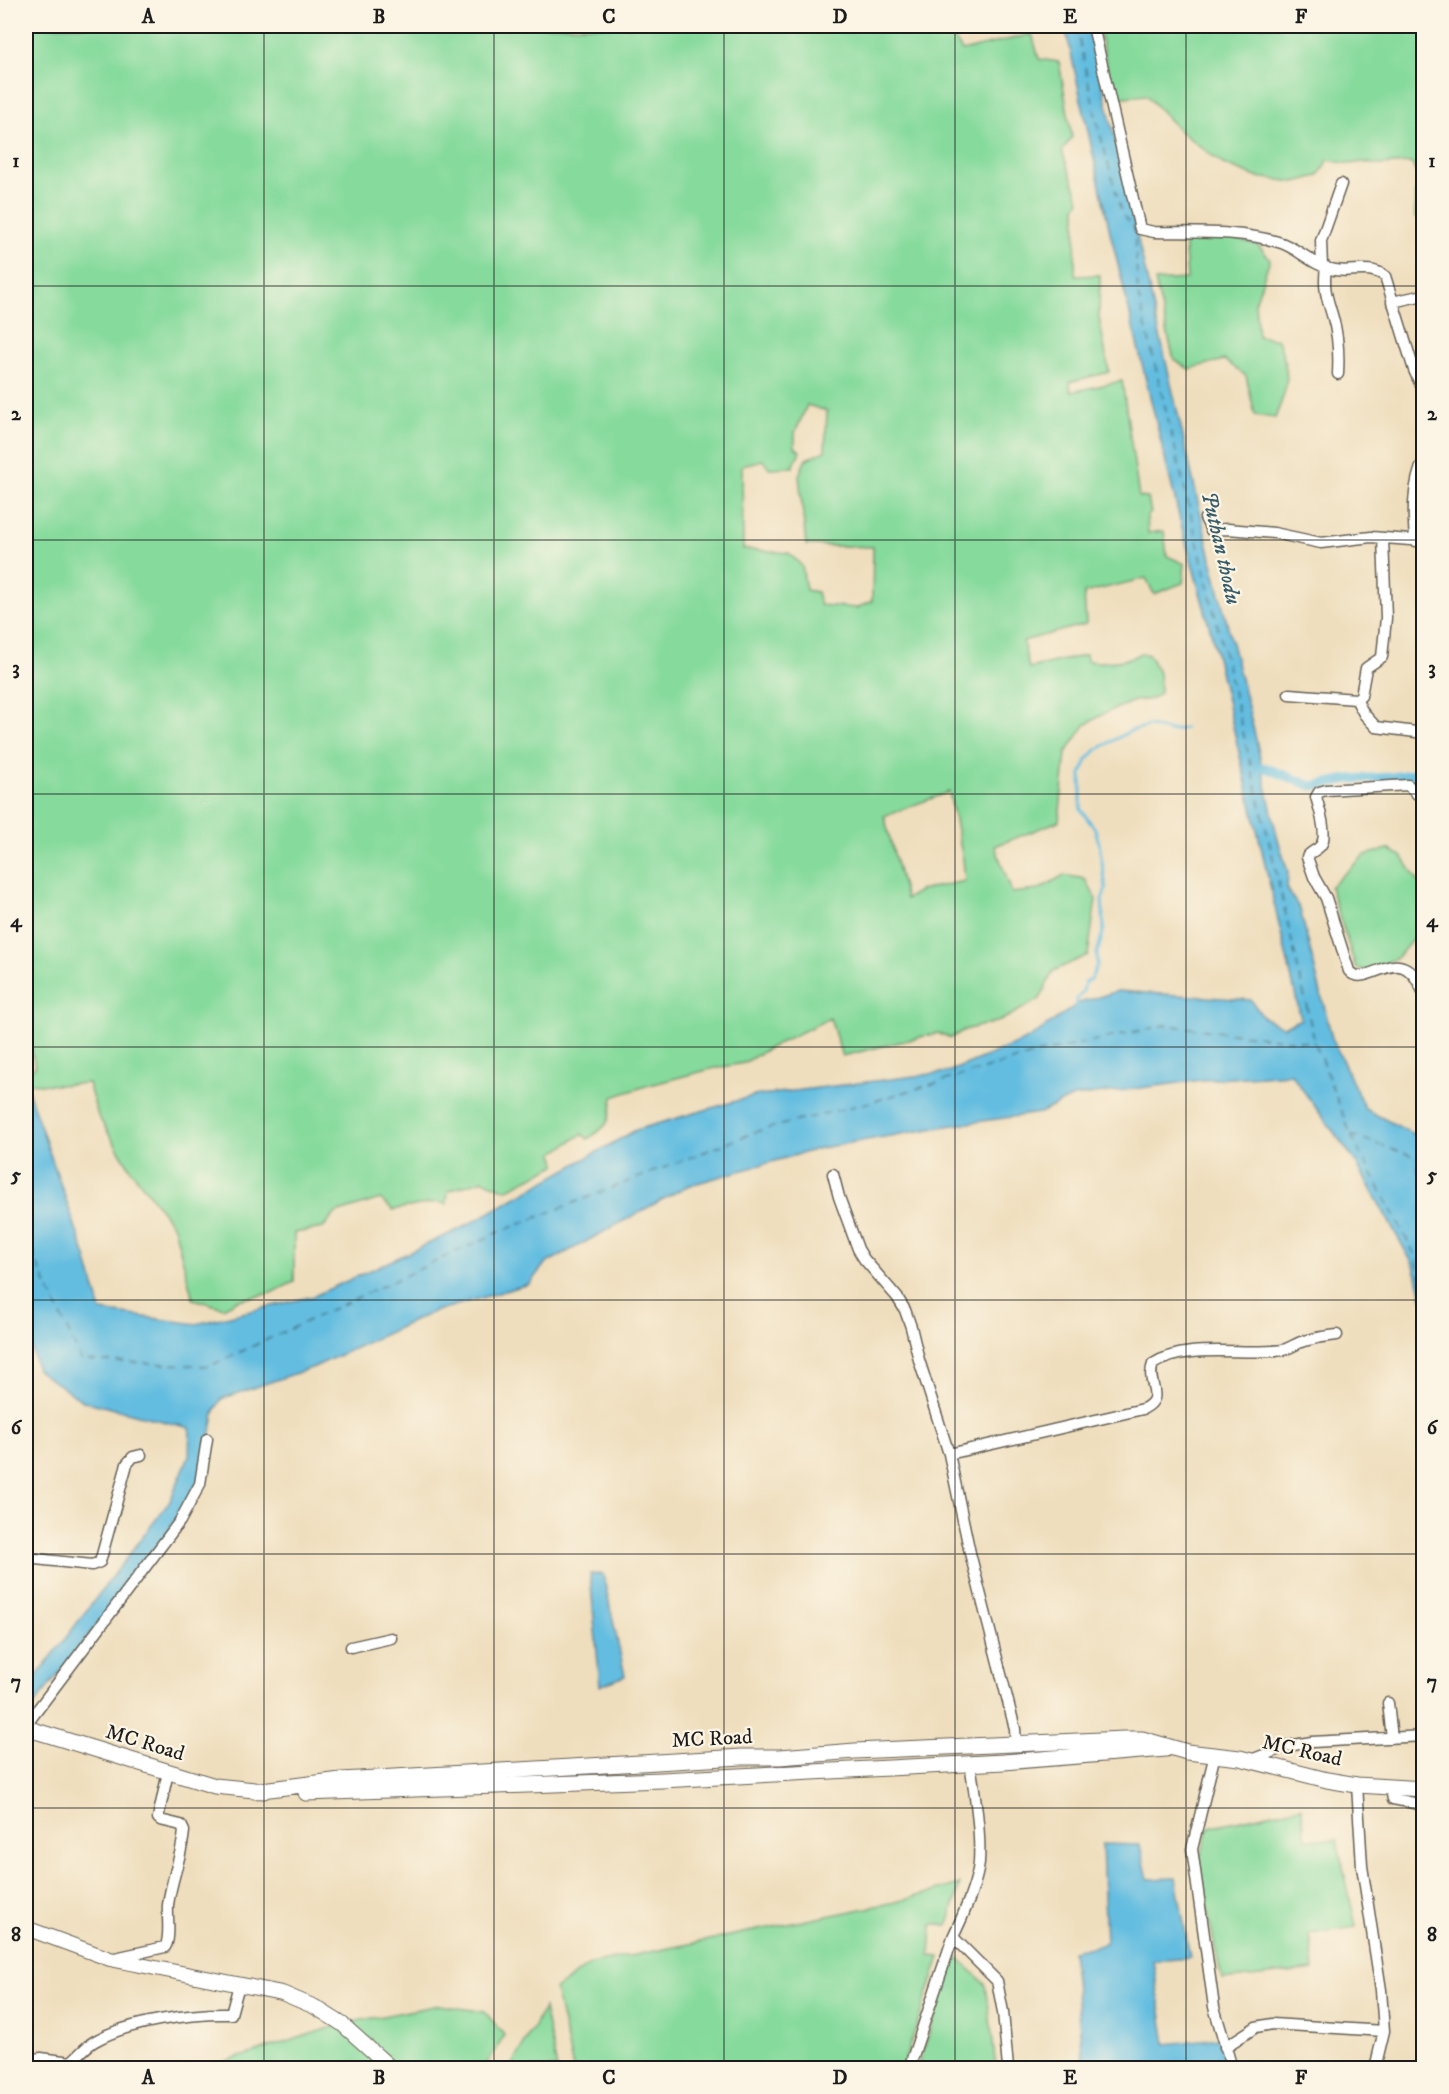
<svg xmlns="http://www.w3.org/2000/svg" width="1449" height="2094" viewBox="0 0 1449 2094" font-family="'IM FELL DW Pica',serif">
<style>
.green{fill:#86da9c;stroke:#517b5c;stroke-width:1.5;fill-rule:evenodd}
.water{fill:#63bde0;stroke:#406c7e;stroke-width:1.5}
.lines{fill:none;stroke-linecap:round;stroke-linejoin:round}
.stream{stroke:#63bde0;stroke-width:3}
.canal{stroke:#63bde0;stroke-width:9}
.ferry{stroke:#385c6a;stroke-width:1.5;stroke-dasharray:8 6;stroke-linecap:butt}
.minor-casing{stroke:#666054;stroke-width:13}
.major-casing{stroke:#666054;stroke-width:16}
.highway-casing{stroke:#666054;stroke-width:17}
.minor{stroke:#fff;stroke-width:10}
.major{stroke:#fff;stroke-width:14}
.highway{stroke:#fff;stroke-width:15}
.grid{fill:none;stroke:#1c1c1c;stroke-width:1.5;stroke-opacity:0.55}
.labels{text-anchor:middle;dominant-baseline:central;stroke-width:4.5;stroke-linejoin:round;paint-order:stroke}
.street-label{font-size:21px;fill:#1c1c1c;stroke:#fcf5e5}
.water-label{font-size:22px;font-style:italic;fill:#385c6a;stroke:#fcf5e5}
.neatline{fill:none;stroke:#1c1c1c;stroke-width:2}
.grid-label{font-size:20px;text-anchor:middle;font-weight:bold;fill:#1c1c1c}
</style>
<rect width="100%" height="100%" fill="#fcf5e5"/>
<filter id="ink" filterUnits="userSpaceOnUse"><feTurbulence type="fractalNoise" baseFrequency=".0167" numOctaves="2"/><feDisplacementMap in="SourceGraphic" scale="12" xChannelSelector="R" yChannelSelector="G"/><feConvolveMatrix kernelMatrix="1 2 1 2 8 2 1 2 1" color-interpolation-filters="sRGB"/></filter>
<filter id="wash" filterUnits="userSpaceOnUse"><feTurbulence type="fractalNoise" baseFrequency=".008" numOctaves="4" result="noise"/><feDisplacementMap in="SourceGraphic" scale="24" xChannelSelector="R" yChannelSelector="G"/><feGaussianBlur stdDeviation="1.35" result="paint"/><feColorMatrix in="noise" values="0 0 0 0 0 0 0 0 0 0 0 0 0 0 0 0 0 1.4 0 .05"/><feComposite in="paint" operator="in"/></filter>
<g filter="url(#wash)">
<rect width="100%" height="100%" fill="#efdebd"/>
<path class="green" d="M 26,26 L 959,26 L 951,33 L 962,51 L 1032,34 L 1039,59 L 1059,62 L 1072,137 L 1062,151 L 1080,201 L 1076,206 L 1075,276 L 1100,275 L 1099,317 L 1109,372 L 1070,382 L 1071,392 L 1122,381 L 1139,497 L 1148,498 L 1151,513 L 1147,516 L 1148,533 L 1164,531 L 1167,556 L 1185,564 L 1183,583 L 1154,594 L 1146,578 L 1084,593 L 1086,624 L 1023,641 L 1029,668 L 1086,655 L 1087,661 C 1105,663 1125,663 1141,653 L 1149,655 L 1159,673 L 1160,693 L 1152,699 L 1134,701 L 1103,714 L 1085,725 L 1066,753 L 1059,821 L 995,846 L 1012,893 L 1038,890 L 1064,875 L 1085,879 L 1096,899 L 1088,955 L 1053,971 L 1040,999 L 1000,1021 L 964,1030 L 951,1038 L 937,1033 L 842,1056 L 830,1018 L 767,1049 L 744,1063 L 711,1069 L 646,1086 L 613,1097 C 609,1124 610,1124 588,1139 L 582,1134 L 554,1153 L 556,1165 L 506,1190 L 483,1180 L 448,1191 L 447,1204 L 437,1202 L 393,1210 L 380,1199 L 336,1213 L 323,1228 L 294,1233 L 294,1282 L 271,1293 L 238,1300 L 223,1308 L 193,1299 L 174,1227 L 131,1170 L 98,1116 L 88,1083 L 58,1085 L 26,1083 L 26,1074 L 35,1067 L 26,1021 ZM 807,405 L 827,411 L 825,451 L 806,459 L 799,475 L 806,545 L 873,547 L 872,601 L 857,608 L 820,605 L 817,592 L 806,590 L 802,566 L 789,553 L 743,549 L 742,465 L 763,460 L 769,468 L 793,467 L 800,451 L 795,447 L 795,433 ZM 949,792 L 963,859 L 965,881 L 921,890 L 906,899 L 884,816 Z
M 1098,26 L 1423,26 L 1423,218 L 1415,217 L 1417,172 L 1411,163 L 1378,165 L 1363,162 L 1350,164 L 1328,160 L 1318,176 L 1295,182 L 1256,177 L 1223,164 L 1180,131 L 1146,95 L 1114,98 Z
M 1184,237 L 1230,237 L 1258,245 L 1270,259 L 1255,303 L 1258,336 L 1278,340 C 1291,376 1289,384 1275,418 L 1255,415 L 1246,376 L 1224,360 L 1189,369 L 1174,360 L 1155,281 L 1187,279 Z
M 1388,849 L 1402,856 L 1423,889 L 1423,927 L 1397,958 L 1368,971 L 1356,968 L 1330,887 L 1365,855 Z
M 1301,1807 L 1306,1839 L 1337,1840 L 1356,1927 L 1310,1934 L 1314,1970 L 1222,1980 L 1198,1867 L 1209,1827 Z
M 960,1884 L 948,1925 L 932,1925 L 930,1956 L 940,1957 L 902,2068 L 573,2068 L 555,1989 L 591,1964 L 896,1902 Z
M 956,1956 L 986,1985 L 996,2068 L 917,2068 Z
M 439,2005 L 485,2012 L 504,2035 L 485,2068 L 206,2068 L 342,2024 Z
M 544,2008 L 557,2068 L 511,2068 Z"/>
<path class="water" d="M 1065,26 L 1089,26 L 1213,567 L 1255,735 L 1277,836 L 1288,872 L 1287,889 L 1300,909 L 1332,1038 L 1365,1109 L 1423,1139 L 1423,1170 L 1418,1168 L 1424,1182 L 1423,1300 L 1415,1268 L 1355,1161 L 1291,1074 L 1201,1080 L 1073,1097 L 1040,1113 L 947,1126 L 821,1148 L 687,1186 L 545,1264 L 529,1284 L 433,1312 L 314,1367 L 221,1399 L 214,1413 L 205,1470 L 163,1541 L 26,1715 L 26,1690 L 170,1501 L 189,1456 L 190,1428 L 83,1401 L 37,1370 L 26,1325 L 26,1085 L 86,1257 L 101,1311 L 196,1324 L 314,1296 L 460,1229 L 636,1130 L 753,1096 L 948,1072 L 1028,1039 L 1079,1003 L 1118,991 L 1251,1000 L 1263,1017 L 1283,1027 L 1301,1019 L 1212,636 L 1180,520 L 1110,232 Z
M 590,1574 L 603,1574 L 625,1676 L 600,1686 Z
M 1102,1844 L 1140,1845 L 1148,1879 L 1176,1878 L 1190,1958 L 1153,1961 L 1166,2044 L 1219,2038 L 1227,2068 L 1084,2068 L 1072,1951 L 1106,1944 Z"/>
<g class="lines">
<path class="stream" d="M 1077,1007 L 1077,999 L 1083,991 L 1085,983 L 1091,979 L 1097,965 L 1097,954 L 1104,928 L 1102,900 L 1106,888 L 1099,843 L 1095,829 L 1081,810 L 1081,774 L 1087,760 L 1096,750 L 1130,731 L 1149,726 L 1171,731 L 1185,728"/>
<path class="canal" d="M 1424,476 C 1418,499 1419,520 1424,543
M 1251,766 L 1266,768 L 1312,786 L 1348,779 L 1392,777 L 1424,772"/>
<path class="ferry" d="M 1076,26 L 1098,126 L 1122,215 L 1134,227 L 1138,294 L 1270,845 L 1315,1043 L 1351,1135 L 1414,1253 L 1424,1285
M 1351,1135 L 1424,1160
M 26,1210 L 35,1259 L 81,1360 L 210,1366 L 499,1232 L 758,1131 L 878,1100 L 1039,1053 L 1165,1025 L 1315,1043"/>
</g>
</g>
<g filter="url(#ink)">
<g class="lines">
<defs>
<path id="minor" d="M 1093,26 L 1140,229 L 1154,232 C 1195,233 1238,230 1278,242 C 1298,247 1312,266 1335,270 C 1353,273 1369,265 1385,276 L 1414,370 L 1424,392
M 1322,266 L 1321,241 L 1341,184
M 1326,267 C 1323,290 1327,297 1333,318 C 1338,335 1339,356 1338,374
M 1392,302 L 1424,295
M 1205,518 L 1211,530 L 1228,529 L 1274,533 L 1321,543 L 1371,537 L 1424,541
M 1415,541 C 1413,514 1412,485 1424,460
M 1289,694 L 1356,699 L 1361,696 L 1366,668 L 1382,657 L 1386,618 L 1383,538
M 1356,699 L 1364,714 L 1376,727 L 1424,733
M 1424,793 L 1417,794 L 1408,785 L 1326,790 L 1319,792 L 1316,797 C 1319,807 1328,836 1321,845 C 1318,850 1311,851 1307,857 L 1314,877 L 1326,898 L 1349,971 C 1361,986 1386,960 1403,967 C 1414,971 1419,984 1424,993
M 833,1174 L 839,1197 L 858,1249 L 864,1259 L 897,1297 L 905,1310 L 911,1327 L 919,1360 L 949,1454 L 970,1553 L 1015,1729 L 1016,1745
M 949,1454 L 1143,1409 C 1167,1397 1145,1384 1153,1364 C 1188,1342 1243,1356 1283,1350 C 1291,1348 1296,1343 1304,1341 C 1315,1338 1326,1336 1337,1335
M 26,1558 L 92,1565 L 100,1562 L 127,1464 L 133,1457 L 141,1455
M 351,1647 L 391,1638
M 1388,1703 L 1392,1738
M 26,1725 L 180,1521 L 200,1484 L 207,1439
M 1215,1754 L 1192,1849 L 1214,2007 L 1232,2068
M 1251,1760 L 1287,1746 L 1312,1742 L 1424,1736
M 1357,1785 L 1362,1866 L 1381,1990 L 1384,2031 L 1375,2068
M 1390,1787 L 1393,1799 L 1424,1805
M 953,1937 L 997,1981 L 1003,2012 L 1008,2068
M 115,1958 L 165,1947 C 171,1938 167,1917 168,1905 C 171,1880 182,1856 184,1831 L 181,1825 L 160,1820 L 158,1818 L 168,1772
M 1225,2047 L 1256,2027 L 1272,2024 L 1384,2031
M 26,2060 L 41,2058 L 71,2062 C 79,2055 86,2046 95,2041 C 130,2021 192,2013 231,2014 L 239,1985
M 909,2068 L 953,1937 C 962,1919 978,1881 979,1862 C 981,1833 975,1793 970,1764"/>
<path id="major" d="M 26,1928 L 110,1959 L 282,1993 L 315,2007 L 342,2024 L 391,2068"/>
<path id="highway" d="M 26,1728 L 215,1786 L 264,1791
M 254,1791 L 341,1780 L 623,1764 L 742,1757 L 780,1757 L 855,1751 L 1124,1739 L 1142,1739 L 1187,1752 L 1240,1758 L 1327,1780 L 1357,1785 L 1424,1789
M 306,1793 L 662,1780 L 1004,1762 L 1166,1749"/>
</defs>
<use href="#minor" class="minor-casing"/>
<use href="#major" class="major-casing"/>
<use href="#highway" class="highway-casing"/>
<use href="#minor" class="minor"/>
<use href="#major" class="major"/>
<use href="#highway" class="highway"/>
</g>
</g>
<path class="grid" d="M 264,26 L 264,2068M 494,26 L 494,2068M 724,26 L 724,2068M 955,26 L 955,2068M 1186,26 L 1186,2068M 26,286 L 1424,286M 26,540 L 1424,540M 26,794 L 1424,794M 26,1047 L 1424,1047M 26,1300 L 1424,1300M 26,1554 L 1424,1554M 26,1808 L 1424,1808"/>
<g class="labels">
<g class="street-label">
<text transform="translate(712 1739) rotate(-3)">MC Road</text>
<text transform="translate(145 1743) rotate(17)">MC Road</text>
<text transform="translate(1302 1751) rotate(13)">MC Road</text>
</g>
<g class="water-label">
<text transform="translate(1221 548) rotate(77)">Puthan thodu</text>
</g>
</g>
<rect width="1449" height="2094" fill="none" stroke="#fcf5e5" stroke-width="66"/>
<rect x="33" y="33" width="1383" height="2028" class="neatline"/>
<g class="grid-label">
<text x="148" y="23">A</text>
<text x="379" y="23">B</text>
<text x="609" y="23">C</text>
<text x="840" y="23">D</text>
<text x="1070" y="23">E</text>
<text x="1301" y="23">F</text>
<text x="16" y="167">1</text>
<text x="1432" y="167">1</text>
<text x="16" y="420">2</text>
<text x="1432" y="420">2</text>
<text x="16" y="674">3</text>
<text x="1432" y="674">3</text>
<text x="16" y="927">4</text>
<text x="1432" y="927">4</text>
<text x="16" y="1181">5</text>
<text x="1432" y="1181">5</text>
<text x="16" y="1434">6</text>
<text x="1432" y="1434">6</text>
<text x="16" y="1688">7</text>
<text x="1432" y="1688">7</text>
<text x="16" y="1941">8</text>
<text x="1432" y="1941">8</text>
<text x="148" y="2084">A</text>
<text x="379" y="2084">B</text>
<text x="609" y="2084">C</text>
<text x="840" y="2084">D</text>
<text x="1070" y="2084">E</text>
<text x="1301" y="2084">F</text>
</g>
</svg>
